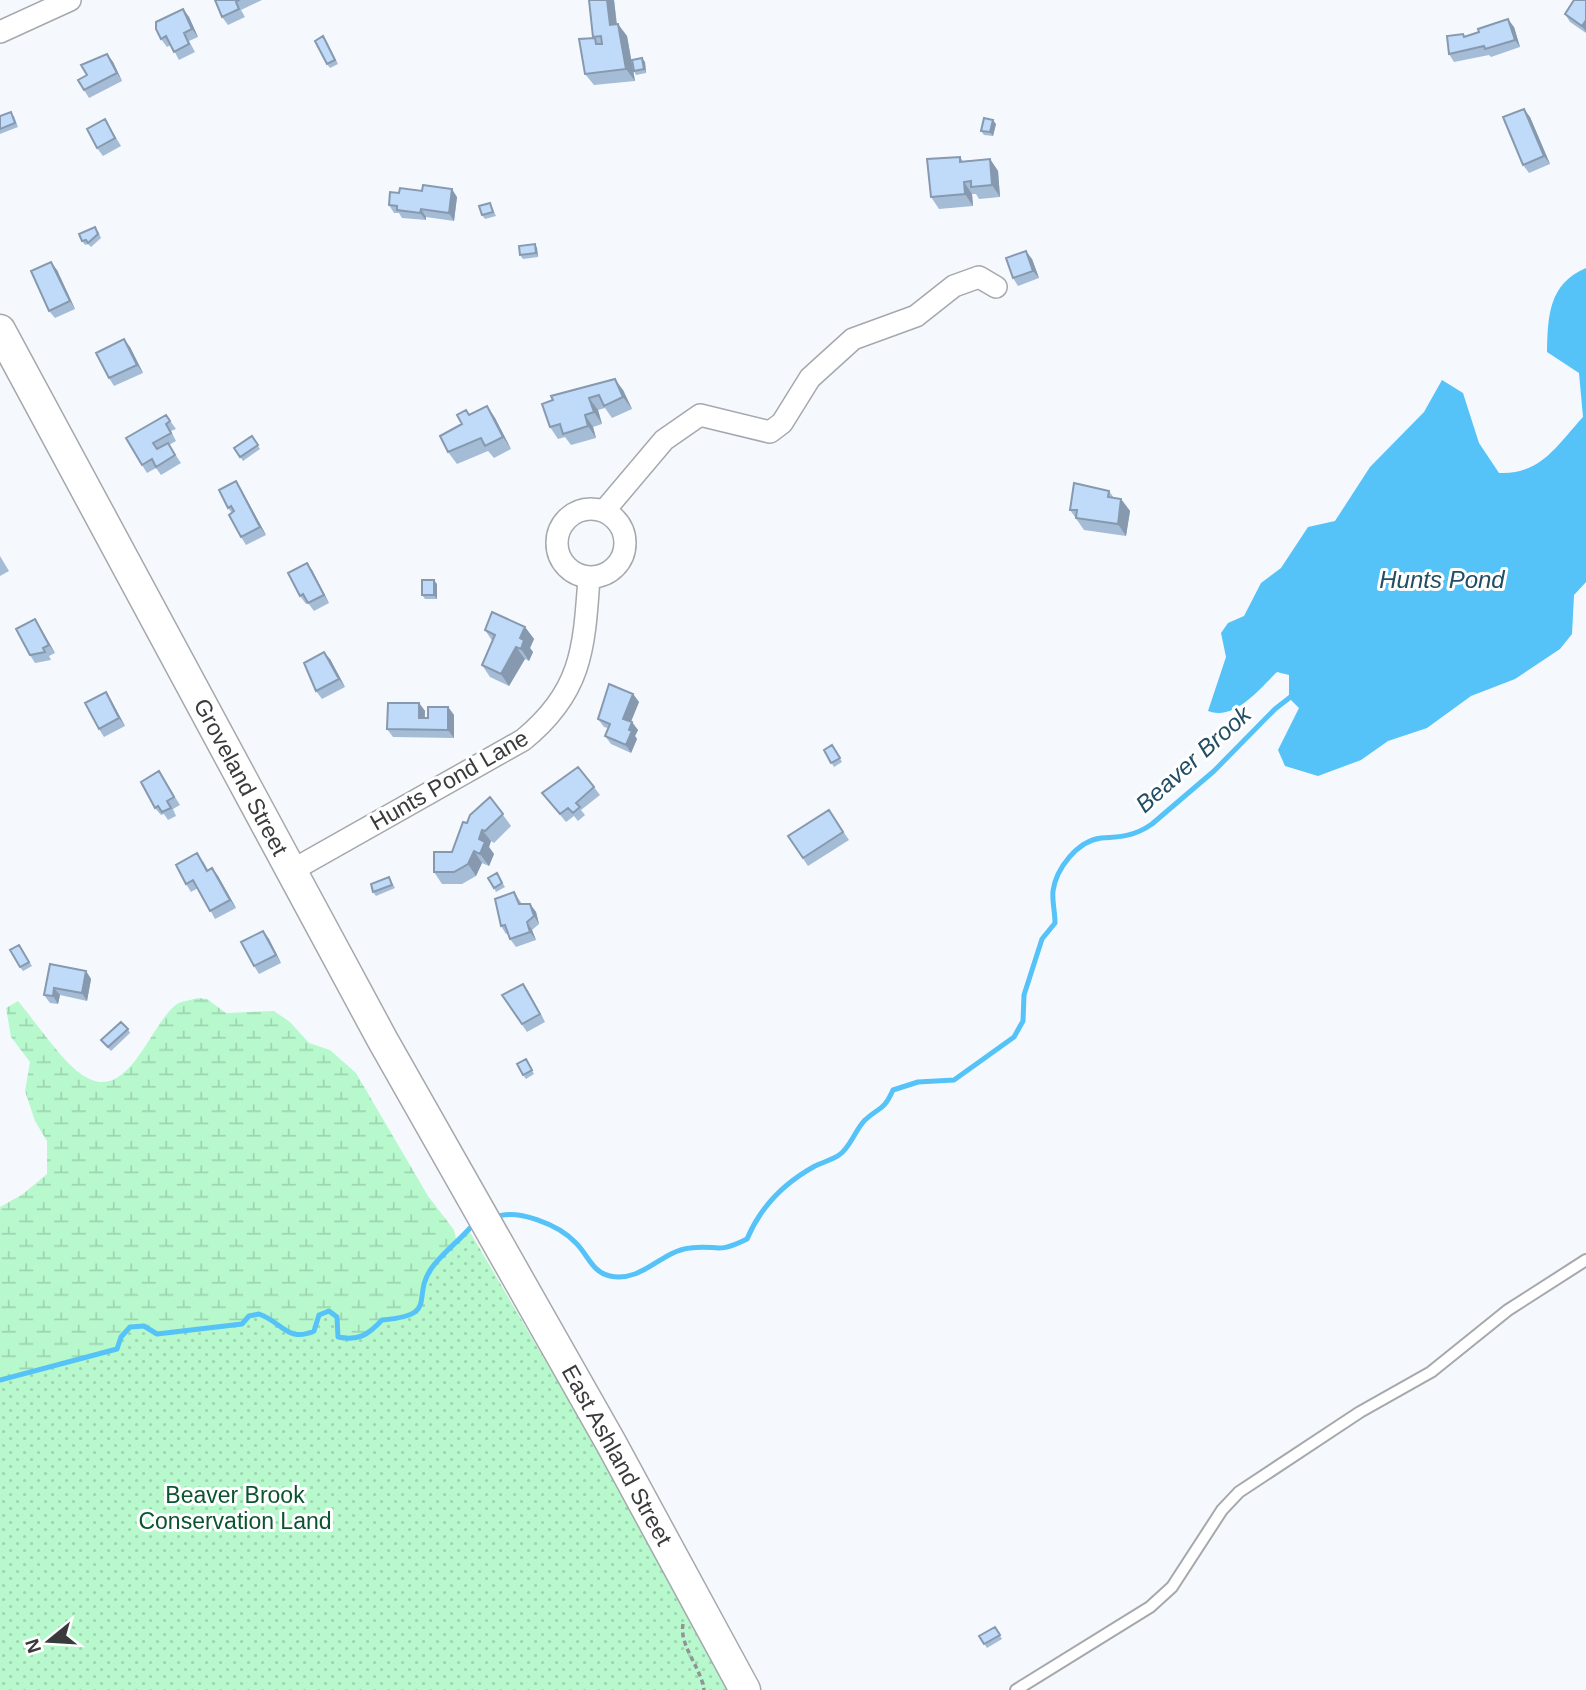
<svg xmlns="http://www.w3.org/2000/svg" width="1586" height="1690" viewBox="0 0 1586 1690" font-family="Arial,sans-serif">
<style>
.wetland{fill:url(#wetland-marsh)}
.park{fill:url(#park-dots)}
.water{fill:#55c2f8}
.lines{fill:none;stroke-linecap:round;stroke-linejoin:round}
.stream{stroke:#55c2f8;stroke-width:5}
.lane-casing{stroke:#a5a8ac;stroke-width:14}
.street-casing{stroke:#a5a8ac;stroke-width:24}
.secondary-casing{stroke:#a5a8ac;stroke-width:33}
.path{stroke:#919497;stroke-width:3.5;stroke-dasharray:5 3.5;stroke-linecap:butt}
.lane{stroke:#fff;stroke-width:10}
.street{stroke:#fff;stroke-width:21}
.secondary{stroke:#fff;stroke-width:30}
.wall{fill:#a5bcd6}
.shaded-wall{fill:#8699ae}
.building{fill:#c0dbf9;stroke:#8699ae;stroke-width:2}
.labels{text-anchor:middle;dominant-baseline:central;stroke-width:6;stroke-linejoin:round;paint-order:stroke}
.street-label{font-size:23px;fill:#393a3c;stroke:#fff}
.park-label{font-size:23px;fill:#0a5530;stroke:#fff}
.water-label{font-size:24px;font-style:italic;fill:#214e64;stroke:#fff}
</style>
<defs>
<pattern id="wetland-marsh" width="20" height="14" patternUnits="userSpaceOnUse" patternTransform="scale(1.75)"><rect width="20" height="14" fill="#b7f8cd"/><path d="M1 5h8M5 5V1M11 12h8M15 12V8" fill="none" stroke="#9ed5b1"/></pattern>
<pattern id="park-dots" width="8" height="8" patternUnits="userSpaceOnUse" patternTransform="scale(1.75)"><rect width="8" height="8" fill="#b7f8cd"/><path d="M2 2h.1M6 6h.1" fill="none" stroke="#9ed5b1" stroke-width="1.8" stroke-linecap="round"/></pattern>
</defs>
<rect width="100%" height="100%" fill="#f5f9fd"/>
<path class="wetland" d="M 198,998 L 207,999 L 226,1013 L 274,1011 L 290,1022 L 309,1043 L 330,1050 L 356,1073 L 428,1196 L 454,1230 L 458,1247 L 453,1300 L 0,1634 L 0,1207 L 23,1194 L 47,1174 L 47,1141 L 35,1121 L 25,1091 L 30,1062 L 11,1037 L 6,1008 L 18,1001 C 35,1021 61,1060 81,1074 C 128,1108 149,1024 177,1004 C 182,1001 192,1000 198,998 Z"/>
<path class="park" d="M 470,1232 L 686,1601 L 730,1690 L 0,1690 L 0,1380 L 117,1349 L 121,1337 L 130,1327 L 144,1326 L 157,1334 L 242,1324 L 249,1316 L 259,1314 C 282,1322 288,1343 314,1331 L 319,1315 L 329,1311 L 337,1317 L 338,1337 C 359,1341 368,1335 382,1320 C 438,1315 411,1300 431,1270 C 440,1255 457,1243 470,1232 Z"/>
<path class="water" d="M 1586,268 L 1586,582 L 1574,595 L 1572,634 L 1560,649 L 1515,679 L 1471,696 L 1427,728 L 1388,741 L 1361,760 L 1318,776 L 1285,766 L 1278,750 L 1299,708 L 1289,698 L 1289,675 L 1277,672 C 1259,689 1235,721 1208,711 L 1226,657 L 1221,633 L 1228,623 L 1244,616 L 1261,583 L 1281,568 L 1308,527 L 1335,521 L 1370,467 L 1424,412 L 1442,380 L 1463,393 L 1479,443 L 1499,473 C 1541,475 1557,445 1583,417 L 1579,373 L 1547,352 C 1548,317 1548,284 1586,268 Z"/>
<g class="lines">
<path class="stream" d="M 493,1218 C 516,1207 559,1225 576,1243 C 588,1255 592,1272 610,1276 C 642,1283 661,1251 690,1248 C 719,1244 715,1255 747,1239 C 760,1208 784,1183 815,1166 C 823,1162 832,1160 839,1155 C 850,1148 855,1130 865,1120 C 880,1106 883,1112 893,1090 L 918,1082 L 954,1080 L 1014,1037 L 1023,1021 L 1024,995 L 1042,939 L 1055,923 C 1055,912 1052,901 1053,891 C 1056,869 1077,841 1101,838 C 1121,837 1135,836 1152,824 L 1214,771 L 1275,709 L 1293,695
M 0,1380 L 117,1349 L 121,1337 L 130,1327 L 144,1326 L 157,1334 L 242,1324 L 249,1316 L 259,1314 C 282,1322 288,1343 314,1331 L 319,1315 L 329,1311 L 337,1317 L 338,1337 C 359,1341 368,1335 382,1320 C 440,1315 411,1298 431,1269 C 441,1254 458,1242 470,1228 L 478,1225"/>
<defs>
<path id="lane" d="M 1016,1690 L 1150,1607 L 1172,1587 L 1222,1510 L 1239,1492 L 1360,1412 L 1431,1372 L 1508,1310 L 1586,1260"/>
<path id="street" d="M 0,32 L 70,0
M557 543a34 34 0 1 1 68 0a34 34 0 1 1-68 0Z
M 604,511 L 664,440 L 700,415 L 770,432 L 782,423 L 810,378 L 853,339 L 916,316 L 954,286 L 979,277 L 996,287
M 291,871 L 523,740 C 582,692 584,649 589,578"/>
<path id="secondary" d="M 0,330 L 382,1039 L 611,1443 L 745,1690"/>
</defs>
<use href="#lane" class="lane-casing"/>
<use href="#street" class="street-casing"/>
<use href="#secondary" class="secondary-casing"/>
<path class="path" d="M 683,1624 C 679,1646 701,1667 704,1690"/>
<use href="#lane" class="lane"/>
<use href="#street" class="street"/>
<use href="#secondary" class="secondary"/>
</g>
<path class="wall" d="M 215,0 L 262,0 L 241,10 L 245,17 L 228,25 L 222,17 Z
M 614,0 L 617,24 L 627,36 L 635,81 L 594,85 L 585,74 L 593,38 Z
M 1574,0 L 1586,0 L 1586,33 L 1570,22 L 1565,14 Z
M 183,9 L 189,17 L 198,37 L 189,41 L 195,52 L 179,60 L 171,45 L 167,47 L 161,39 Z
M 1514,27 L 1520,47 L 1491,57 L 1489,55 L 1454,62 L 1449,54 L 1463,34 L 1464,37 Z
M 326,40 L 338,64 L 330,68 L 327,64 Z
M 107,54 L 113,62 L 122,81 L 89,98 L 84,90 L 87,75 Z
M 645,62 L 646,73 L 636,75 L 634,71 Z
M 0,116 L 14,116 L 18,127 L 0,134 Z
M 1530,117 L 1550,164 L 1529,173 L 1523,165 Z
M 105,119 L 121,146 L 103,156 L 97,148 Z
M 996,124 L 993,136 L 984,135 L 981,131 Z
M 960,157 L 963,161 L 990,159 L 998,171 L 1000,197 L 979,199 L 976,194 L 972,194 L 973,206 L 939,209 L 931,197 Z
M 399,193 L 457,197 L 454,221 L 426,217 L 426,220 L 402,218 L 399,213 L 394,213 L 389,205 Z
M 492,207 L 496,216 L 485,219 L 482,215 Z
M 98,231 L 101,238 L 91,247 L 88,244 L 85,245 L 82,241 Z
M 537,248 L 538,257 L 523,259 L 520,255 Z
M 1032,259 L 1039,278 L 1018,286 L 1013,278 Z
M 57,270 L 75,309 L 55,318 L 49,311 Z
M 130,347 L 143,373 L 114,386 L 109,378 Z
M 623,390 L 632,409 L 612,418 L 605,408 L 598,410 L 602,424 L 593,427 L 596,438 L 571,445 L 565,437 L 558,439 L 550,427 L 542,404 Z
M 487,406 L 495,418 L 511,449 L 494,458 L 488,451 L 457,464 L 448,452 L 462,424 L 470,415 Z
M 166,415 L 176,429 L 171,431 L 176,441 L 169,445 L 181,463 L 161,475 L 156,468 L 147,473 L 142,465 Z
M 252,436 L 260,449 L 243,461 L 234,448 Z
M 241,489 L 266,535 L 246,545 L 241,537 L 232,513 L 228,508 Z
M 1109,491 L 1114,498 L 1121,499 L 1130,511 L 1126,536 L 1084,530 L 1070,510 Z
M 0,556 L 9,571 L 0,576 Z
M 312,570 L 329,603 L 314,611 L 308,603 L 306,604 L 300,596 Z
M 437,584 L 437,599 L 425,599 L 422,595 Z
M 40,627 L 55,653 L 49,656 L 51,660 L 35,663 L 30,655 Z
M 525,627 L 534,639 L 530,648 L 533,652 L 529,661 L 525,659 L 509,686 L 490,677 L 482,665 L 493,642 L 485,630 Z
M 330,659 L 345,687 L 322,699 L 316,691 Z
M 106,692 L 111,700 L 125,726 L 104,737 L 99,729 Z
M 633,694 L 639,702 L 631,722 L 638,730 L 635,736 L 637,739 L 631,753 L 611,744 L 605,736 L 608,728 L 604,727 L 598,719 Z
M 419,703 L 425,711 L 425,718 L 428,718 L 448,707 L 454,715 L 454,738 L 393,737 L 387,729 Z
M 832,745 L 842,762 L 834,767 L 824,750 Z
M 159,771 L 180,805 L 173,809 L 176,816 L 168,820 L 164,814 L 161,815 L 155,808 Z
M 594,787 L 600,795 L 581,810 L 585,815 L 578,821 L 574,816 L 566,822 L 542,793 Z
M 490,797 L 511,826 L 494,843 L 491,841 L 489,847 L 494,854 L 489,866 L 482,863 L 476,876 L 462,884 L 442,884 L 434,872 L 452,852 L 467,823 Z
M 829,810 L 849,840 L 808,866 L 788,836 Z
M 203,861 L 208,870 L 212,868 L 218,876 L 236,908 L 215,919 L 198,888 L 191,892 L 186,884 Z
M 389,877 L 395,888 L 376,896 L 373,892 Z
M 499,877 L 505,887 L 496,892 L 494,888 Z
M 514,892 L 522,904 L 530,904 L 536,912 L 539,924 L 532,930 L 536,940 L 516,947 L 510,939 L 508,933 L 506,934 L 501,926 Z
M 263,931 L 269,939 L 281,963 L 259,974 L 254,966 Z
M 19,945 L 32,966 L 23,971 L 20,967 Z
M 50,964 L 86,971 L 91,979 L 87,1001 L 60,995 L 58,1004 L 50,1003 L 44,995 Z
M 528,991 L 545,1022 L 527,1032 L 502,995 Z
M 128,1029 L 130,1033 L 111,1051 L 101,1040 Z
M 526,1059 L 534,1074 L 526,1079 L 523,1075 Z
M 995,1627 L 1002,1639 L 987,1648 L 979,1636 Z"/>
<path class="shaded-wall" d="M 607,0 L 614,0 L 618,37 L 610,25 Z
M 183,9 L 189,17 L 198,37 L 192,29 Z
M 1508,19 L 1514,27 L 1520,47 L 1515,40 Z
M 1586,20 L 1586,32 L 1582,26 Z
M 618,24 L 627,36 L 635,81 L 626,69 Z
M 107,54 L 113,62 L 122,81 L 117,73 Z
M 642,58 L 645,62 L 646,73 L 644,69 Z
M 1524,109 L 1530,117 L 1550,164 L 1544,156 Z
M 993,120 L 996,124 L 993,136 L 990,132 Z
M 990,159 L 998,171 L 1000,197 L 992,185 Z
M 964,182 L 972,194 L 973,206 L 965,194 Z
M 452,189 L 457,197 L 454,221 L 449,213 Z
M 421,209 L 426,217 L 426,220 L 420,213 Z
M 535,244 L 537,248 L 538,257 L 536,253 Z
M 1026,251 L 1032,259 L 1039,278 L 1033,271 Z
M 51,262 L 57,270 L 75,309 L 70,301 Z
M 124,339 L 130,347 L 143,373 L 137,365 Z
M 615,379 L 623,390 L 632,409 L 623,397 Z
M 589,398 L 598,410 L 602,424 L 594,412 Z
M 487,406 L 495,418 L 511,449 L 503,437 Z
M 585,415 L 593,427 L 596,438 L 588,426 Z
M 236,481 L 241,489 L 266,535 L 260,527 Z
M 1121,499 L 1130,511 L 1126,536 L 1118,524 Z
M 307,563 L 312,570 L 329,603 L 324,595 Z
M 434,580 L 437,584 L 437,599 L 434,595 Z
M 35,619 L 40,627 L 55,653 L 49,645 Z
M 525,627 L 534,639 L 530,648 L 533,652 L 529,661 L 521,649 L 520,638 Z
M 516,647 L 525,659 L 509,686 L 501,674 Z
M 324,652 L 330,659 L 345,687 L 339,679 Z
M 106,692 L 111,700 L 125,726 L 119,718 Z
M 633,694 L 639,702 L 629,726 L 623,719 Z
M 419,703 L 425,711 L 424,726 L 419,718 Z
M 448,707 L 454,715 L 454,738 L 448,730 Z
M 632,722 L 638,730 L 635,736 L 637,739 L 631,753 L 626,745 Z
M 482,830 L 491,841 L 489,847 L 494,854 L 489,866 L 480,854 L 479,839 Z
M 474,851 L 482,863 L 476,876 L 468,864 Z
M 212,868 L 218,876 L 236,908 L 230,900 Z
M 530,904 L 536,912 L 539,924 L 534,916 Z
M 527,922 L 532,930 L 536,940 L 530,932 Z
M 263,931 L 269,939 L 281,963 L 276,955 Z
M 86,971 L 91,979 L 87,1001 L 82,993 Z
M 523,984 L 528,991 L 545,1022 L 540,1014 Z
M 54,988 L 60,995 L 58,1004 L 53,996 Z"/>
<path class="building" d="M 215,0 L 239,0 L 236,2 L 239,9 L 222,17 Z
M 589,0 L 607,0 L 610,25 L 618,24 L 626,69 L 585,74 L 579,39 L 595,38 L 596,44 L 602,44 L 601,36 L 593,37 Z
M 1574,0 L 1586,0 L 1586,20 L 1582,26 L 1565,14 Z
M 183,9 L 192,29 L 184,33 L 189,44 L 174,52 L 166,36 L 161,39 L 156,29 L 156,22 Z
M 1508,19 L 1515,40 L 1485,49 L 1484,46 L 1449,54 L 1447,36 L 1463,34 L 1464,37 L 1479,32 L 1478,29 Z
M 323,36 L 335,60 L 327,64 L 315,41 Z
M 107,54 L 117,73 L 84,90 L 78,80 L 87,75 L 81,65 Z
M 642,58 L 644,69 L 634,71 L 632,60 Z
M 1524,109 L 1544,156 L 1523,165 L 1503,117 Z
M 11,112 L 15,123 L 0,129 L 0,116 Z
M 984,118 L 993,120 L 990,132 L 981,131 Z
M 105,119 L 115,138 L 97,148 L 87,129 Z
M 960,157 L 960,162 L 990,159 L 992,185 L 971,187 L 971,181 L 964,182 L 965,194 L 931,197 L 927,159 Z
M 423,185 L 452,189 L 449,213 L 421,209 L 420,213 L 397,210 L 397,206 L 389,205 L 390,192 L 399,193 L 400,188 L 422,191 Z
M 490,203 L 493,212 L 482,215 L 479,206 Z
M 95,227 L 98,234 L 88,243 L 86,240 L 82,241 L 79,234 Z
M 535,244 L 536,253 L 520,255 L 519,246 Z
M 1026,251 L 1033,271 L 1013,278 L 1006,258 Z
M 51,262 L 70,301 L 49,311 L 31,271 Z
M 124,339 L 137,365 L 109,378 L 96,353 Z
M 615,379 L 623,397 L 604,406 L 599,395 L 589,398 L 594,412 L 585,415 L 588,426 L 563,434 L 560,424 L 550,427 L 542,404 L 553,400 L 551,396 Z
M 487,406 L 503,437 L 485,446 L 481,438 L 448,452 L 440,436 L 462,424 L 457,415 L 466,410 L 469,415 Z
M 166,415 L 170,421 L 166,424 L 171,433 L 153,443 L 157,449 L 168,443 L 175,455 L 156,467 L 152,459 L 142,465 L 126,438 Z
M 252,436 L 258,445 L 240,457 L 234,448 Z
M 236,481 L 260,527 L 241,537 L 229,515 L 234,511 L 231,506 L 228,508 L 219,490 Z
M 1074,483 L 1109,491 L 1108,497 L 1121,499 L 1118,524 L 1076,518 L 1077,510 L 1070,510 Z
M 307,563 L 324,595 L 308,603 L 303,594 L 300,596 L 288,573 Z
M 422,580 L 434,580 L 434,595 L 422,595 Z
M 492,612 L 525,627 L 520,638 L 524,640 L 521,649 L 516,647 L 501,674 L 482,665 L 495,635 L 485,630 Z
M 35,619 L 49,645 L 43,648 L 45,652 L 30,655 L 16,629 Z
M 324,652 L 339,679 L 316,691 L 304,663 Z
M 609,684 L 633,694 L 623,719 L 632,722 L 629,730 L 632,731 L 626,745 L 605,736 L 610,724 L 598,719 Z
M 106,692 L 119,718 L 99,729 L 85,703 Z
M 388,703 L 419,703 L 419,718 L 428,718 L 428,707 L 448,707 L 448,730 L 387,729 Z
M 832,745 L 840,758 L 831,763 L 824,750 Z
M 578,767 L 594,787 L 576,803 L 580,807 L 573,813 L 568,808 L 560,814 L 542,793 Z
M 159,771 L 174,797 L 167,801 L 171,808 L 162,812 L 158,806 L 155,808 L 141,782 Z
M 490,797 L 503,814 L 485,831 L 482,830 L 479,839 L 485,842 L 480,854 L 474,851 L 468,864 L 454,872 L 434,872 L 434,852 L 452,852 L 463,822 L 467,823 L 470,815 Z
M 829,810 L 843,832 L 803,858 L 788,836 Z
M 197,853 L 207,871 L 212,868 L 230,900 L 210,911 L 193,880 L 186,884 L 176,865 Z
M 497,873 L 502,883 L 494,888 L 488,878 Z
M 389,877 L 392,885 L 373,892 L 371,884 Z
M 514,892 L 519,904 L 530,904 L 534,916 L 527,922 L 530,932 L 510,939 L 505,925 L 501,926 L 495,899 Z
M 263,931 L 276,955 L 254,966 L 241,942 Z
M 19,945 L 29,962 L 20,967 L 10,950 Z
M 50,964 L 86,971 L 82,993 L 54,988 L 53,996 L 44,995 Z
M 523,984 L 540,1014 L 522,1024 L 502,995 Z
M 121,1022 L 128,1029 L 108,1047 L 101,1040 Z
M 526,1059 L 532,1070 L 523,1075 L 517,1064 Z
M 995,1627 L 1000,1635 L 984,1644 L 979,1636 Z"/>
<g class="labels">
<g class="street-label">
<text transform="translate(241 777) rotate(62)">Groveland Street</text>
<text transform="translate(449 780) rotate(-30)">Hunts Pond Lane</text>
<text transform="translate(617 1455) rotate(61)">East Ashland Street</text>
</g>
<g class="park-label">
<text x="235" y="1495">Beaver Brook<tspan x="235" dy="26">Conservation Land</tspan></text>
</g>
<g class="water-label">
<text x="1442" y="579">Hunts Pond</text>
<text transform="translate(1193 759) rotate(-42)">Beaver Brook</text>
</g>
</g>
<g transform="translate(49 1641) rotate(252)" stroke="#ffffff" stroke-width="5" paint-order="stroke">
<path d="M0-5L12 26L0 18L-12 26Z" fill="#393a3c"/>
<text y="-10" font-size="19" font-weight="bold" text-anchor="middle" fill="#393a3c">N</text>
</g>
</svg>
